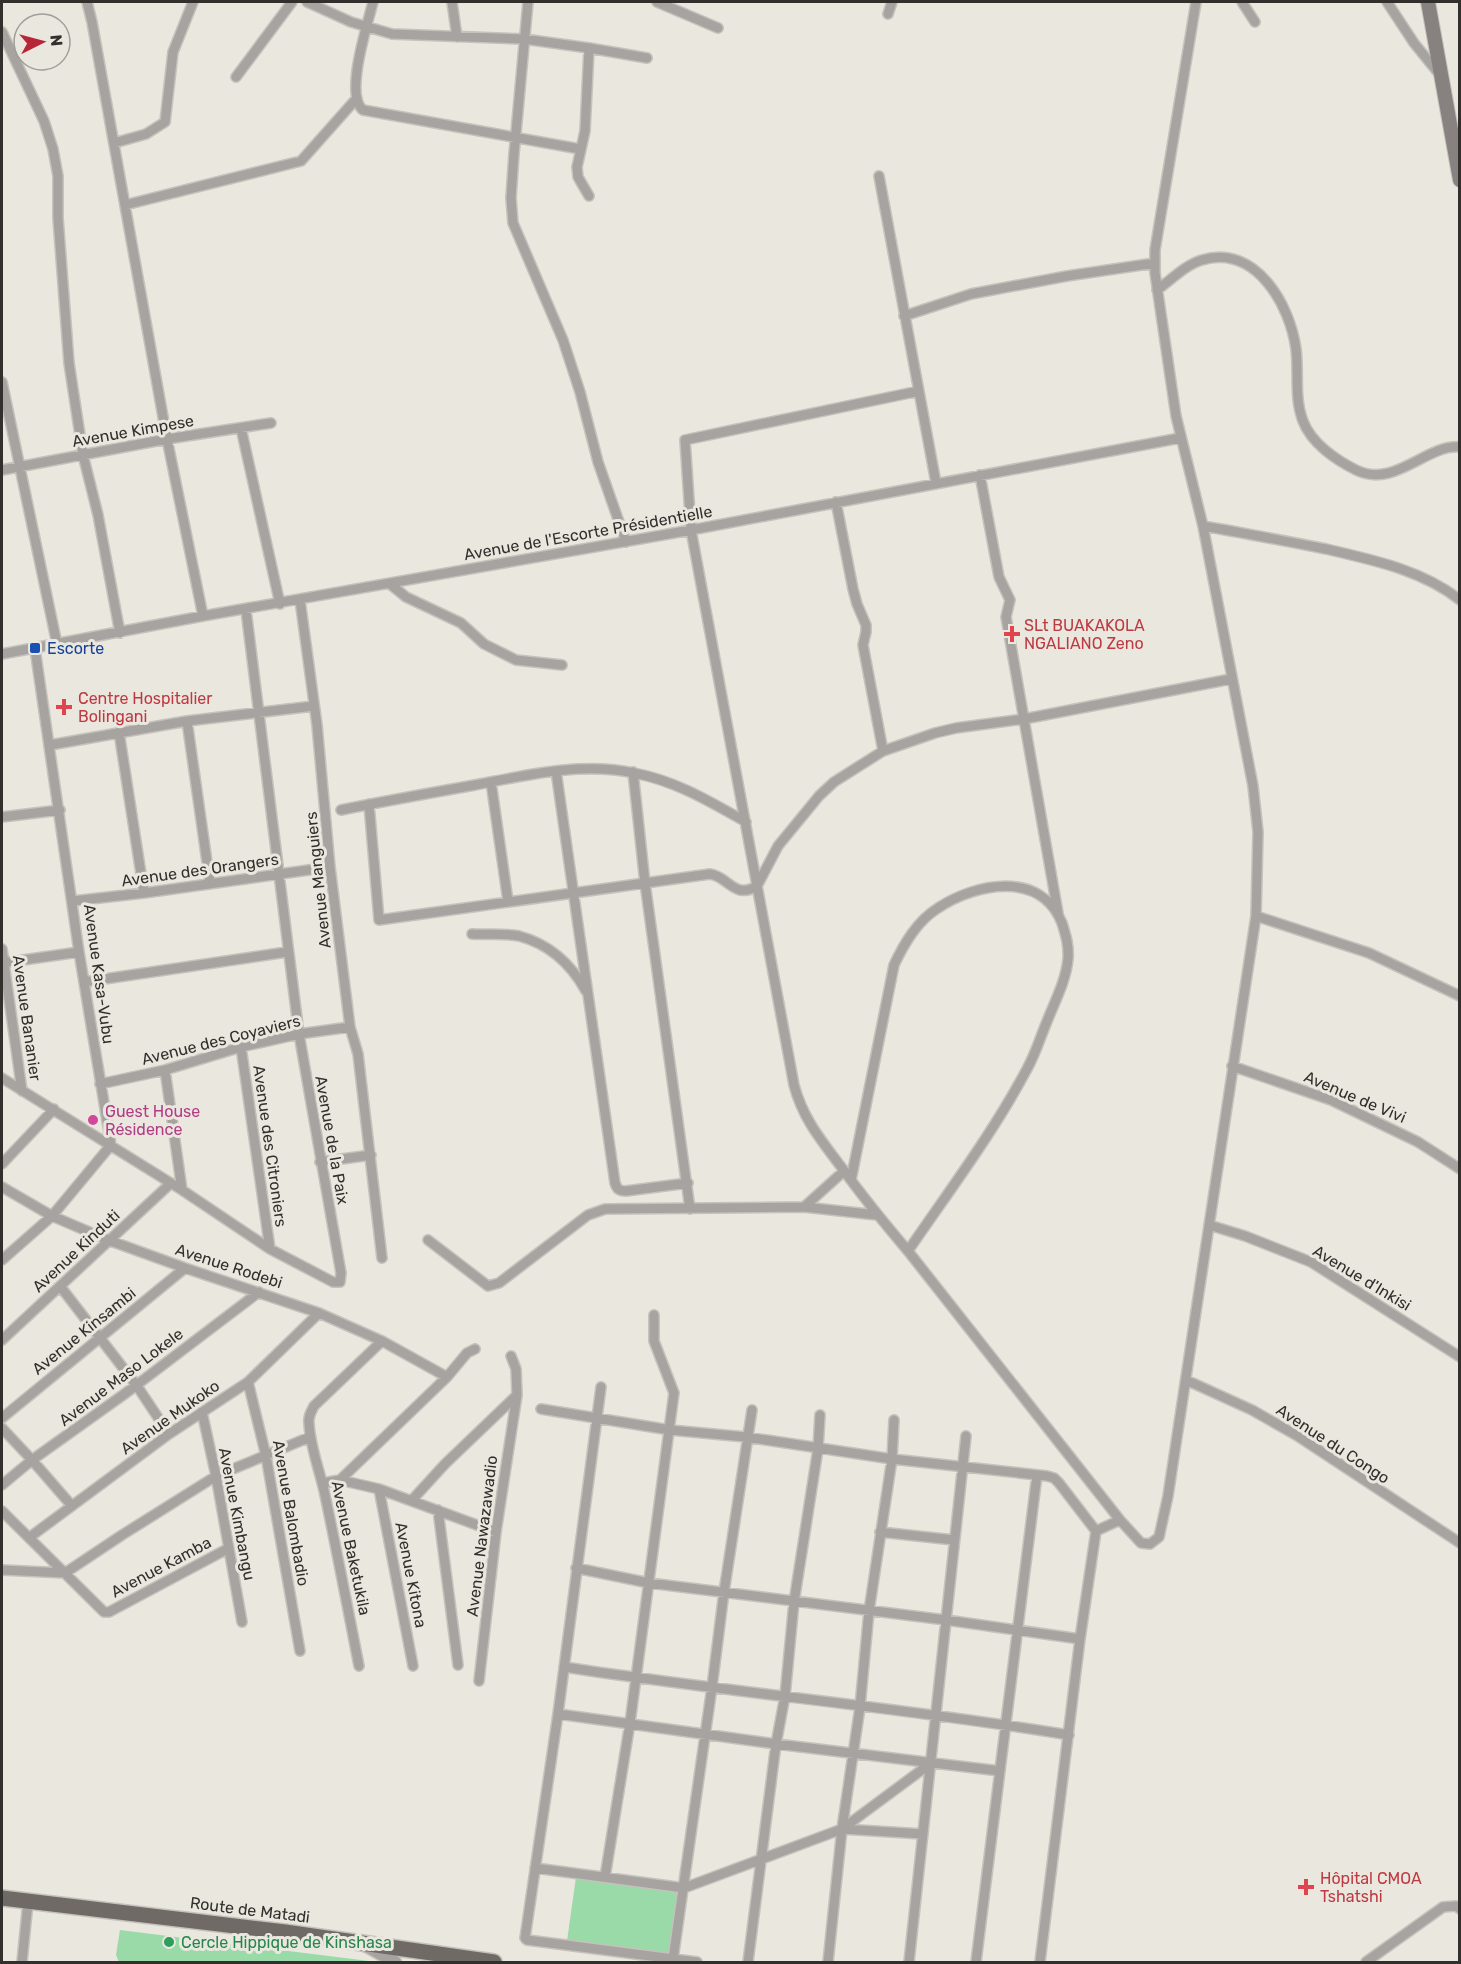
<svg xmlns="http://www.w3.org/2000/svg" width="1461" height="1964" viewBox="0 0 1461 1964" font-family="Rubik,sans-serif">
<style>
.pitch{fill:#99daa8}
.lines{fill:none;stroke-linecap:round;stroke-linejoin:round}
.minor-casing{stroke:#c5c2bb;stroke-width:12}
.tertiary-casing{stroke:#c5c2bb;stroke-width:15}
.secondary-casing{stroke:#c5c2bb;stroke-width:16}
.primary-casing{stroke:#c5c2bb;stroke-width:18}
.minor{stroke:#a6a3a1;stroke-width:9}
.tertiary{stroke:#a6a3a1;stroke-width:12}
.secondary{stroke:#87827f;stroke-width:14}
.primary{stroke:#706a67;stroke-width:15}
.health-dot{fill:#e0444e;stroke:#eae7df;stroke-width:2}
.transit-dot{fill:#1a4fb4;stroke:#eae7df;stroke-width:2}
.hotel-dot{fill:#d1479c;stroke:#eae7df;stroke-width:2}
.leisure-dot{fill:#2e9e5b;stroke:#eae7df;stroke-width:2}
.labels{text-anchor:middle;dominant-baseline:central;stroke-width:6;stroke-linejoin:round;paint-order:stroke}
.street-label{font-size:16px;fill:#32302d;stroke:#eae7df}
.health-label{font-size:16px;fill:#be3a42;stroke:#eae7df;text-anchor:start}
.transit-label{font-size:16px;fill:#164399;stroke:#eae7df;text-anchor:start}
.hotel-label{font-size:16px;fill:#b23c85;stroke:#eae7df;text-anchor:start}
.leisure-label{font-size:16px;fill:#27864d;stroke:#eae7df;text-anchor:start}
</style>
<rect width="100%" height="100%" fill="#eae7df"/>
<path class="pitch" d="M 576,1877 L 678,1892 L 669,1955 L 567,1941 Z
M 120,1930 L 369,1961 L 370,1962 L 119,1962 L 116,1955 Z"/>
<g class="lines">
<defs>
<path id="minor" d="M 87,2 L 92,22 L 167,439 L 203,616
M 307,2 L 351,22 L 392,34 L 524,39 L 589,48 L 647,58
M 373,2 C 368,23 344,95 363,110 L 580,149
M 452,2 L 457,37
M 528,2 L 514,154 L 511,198 L 513,223 L 563,340 L 580,392 L 598,462 L 626,542
M 657,2 L 718,28
M 1242,2 L 1255,22
M 1387,2 L 1414,43 L 1440,75
M 888,14 L 892,2
M 2,32 L 44,121 L 53,149 L 58,176 L 58,218 L 69,363 L 83,455 L 98,515 L 120,633
M 589,48 L 585,131 L 577,167 L 578,177 L 589,196
M 236,77 L 292,2
M 114,143 L 146,134 L 165,122 L 173,52 L 193,2
M 879,176 L 936,483
M 125,205 L 301,161 L 357,98
M 1157,290 C 1171,280 1185,265 1202,260 C 1256,244 1290,305 1296,349 C 1299,373 1294,398 1303,421 C 1311,443 1336,460 1356,470 C 1395,489 1426,444 1460,447
M 904,316 L 971,294 L 1067,276 L 1155,263
M 2,382 L 57,644
M 919,391 L 685,440 L 691,530 L 794,1085 C 803,1119 821,1140 842,1168 C 863,1197 885,1224 908,1251 L 1120,1520 L 1141,1543 L 1150,1544 L 1159,1537 L 1168,1496 L 1256,916 L 1258,832 L 1253,786 L 1203,526 L 1176,416 L 1155,273 L 1155,250 L 1196,2
M 241,428 L 280,604
M 2,470 L 167,439 L 271,423
M 980,475 L 999,577 L 1010,600 L 1006,617 L 1058,913
M 836,502 L 853,589 L 857,604 L 866,625 L 866,632 L 863,645 L 883,751
M 1203,526 C 1244,533 1285,541 1326,549 C 1373,560 1422,570 1460,600
M 390,584 L 406,597 L 461,623 L 484,644 L 516,660 L 562,665
M 300,600 L 317,725 L 330,867 L 350,1027 L 358,1054 L 382,1258
M 2,654 L 203,616 L 691,530 L 1180,438
M 187,721 L 210,883
M 119,732 L 144,893
M 50,745 L 187,721 L 314,706
M 556,771 L 615,1183 C 617,1189 619,1191 626,1191 L 688,1183
M 633,772 L 645,883 L 690,1209
M 491,782 L 508,901
M 369,804 L 379,920 L 710,874 C 728,876 734,900 757,886 L 778,846 L 819,796 L 834,782 L 883,751 L 935,733 L 956,728 L 1024,719 L 1231,679
M 341,810 C 385,801 430,793 475,785 C 527,775 581,762 634,773 C 676,781 709,801 746,822
M 2,817 L 60,810
M 73,901 L 144,893 L 330,867
M 1256,916 L 1369,953 L 1460,996
M 472,934 C 487,935 504,933 519,936 C 549,944 571,964 586,991
M 2,949 L 22,1091
M 2,963 L 79,952
M 84,982 L 287,952
M 241,1047 L 270,1249
M 1232,1066 L 1331,1100 L 1418,1142 L 1460,1169
M 165,1070 L 182,1190
M 2,1078 L 182,1190 L 270,1249 L 333,1282 L 340,1282 L 341,1273 L 299,1034 L 246,610
M 100,1084 L 165,1070 L 241,1047 L 299,1034 L 350,1027
M 320,1162 L 371,1155
M 2,1164 L 54,1109
M 851,1180 L 894,965 C 904,944 917,921 938,908 C 976,883 1041,870 1062,923 C 1066,936 1069,945 1068,959 C 1066,980 1056,999 1048,1019 C 1041,1035 1036,1053 1027,1069 C 993,1133 949,1191 908,1251
M 2,1187 L 52,1216 L 108,1240 L 185,1268 L 319,1313 L 382,1341 L 447,1377
M 804,1207 L 844,1171
M 1209,1225 L 1245,1236 L 1311,1262 L 1460,1357
M 428,1240 L 488,1286 L 499,1283 L 588,1215 L 605,1209 L 804,1207 L 877,1215
M 2,1260 L 52,1216 L 111,1145 L 79,952 L 35,649
M 60,1286 L 137,1386 L 169,1434
M 2,1340 L 171,1183
M 1186,1380 L 1252,1410 L 1296,1435 L 1460,1543
M 248,1382 L 266,1456 L 300,1651
M 601,1387 L 558,1714 L 525,1938 L 527,1940 L 697,1962
M 541,1409 L 670,1430 L 746,1437 L 892,1459 L 1047,1476 L 1054,1478 L 1059,1483 L 1096,1531 L 1120,1520
M 202,1412 L 216,1476 L 242,1622
M 2,1418 L 185,1268
M 2,1428 L 32,1460 L 72,1506
M 340,1480 L 447,1377 L 467,1353 L 475,1349
M 323,1483 L 340,1480 L 379,1489 L 496,1532
M 2,1485 L 32,1460 L 130,1390 L 259,1292
M 379,1489 L 413,1666
M 412,1500 L 445,1464 L 517,1395
M 438,1510 L 458,1665
M 2,1511 L 104,1612 L 109,1612 L 229,1548
M 880,1532 L 954,1540
M 30,1537 L 169,1434 L 248,1382 L 319,1313
M 576,1568 L 649,1583 L 946,1620 L 1080,1639
M 2,1570 L 65,1573 L 122,1535 L 216,1476 L 310,1437
M 359,1666 C 348,1609 337,1552 325,1495 C 320,1471 310,1447 309,1423 C 308,1417 311,1412 314,1406 L 382,1341
M 564,1667 C 732,1693 901,1707 1069,1735
M 479,1681 L 496,1532 L 517,1395 L 516,1369 L 511,1356
M 558,1714 L 776,1744 L 1000,1771
M 842,1829 L 923,1834
M 535,1868 L 684,1888 L 842,1829 L 931,1763
M 605,1877 L 630,1723 L 674,1393 L 654,1341 L 654,1315
M 673,1959 L 712,1687 L 724,1592 L 752,1410
M 22,1962 L 28,1902
M 748,1962 L 776,1744 L 785,1696 L 794,1602 L 818,1449 L 820,1415
M 828,1962 L 842,1829 L 860,1707 L 869,1611 L 892,1459 L 894,1420
M 909,1962 L 966,1436
M 976,1962 L 1037,1475
M 1040,1962 L 1080,1639 L 1096,1531
M 1366,1962 L 1443,1907 L 1456,1906 L 1460,1909"/>
<path id="tertiary" d="M 365,1945 L 395,1962"/>
<path id="secondary" d="M 1428,2 L 1460,180"/>
<path id="primary" d="M 2,1898 L 285,1932 L 494,1962"/>
</defs>
<use href="#minor" class="minor-casing"/>
<use href="#tertiary" class="tertiary-casing"/>
<use href="#secondary" class="secondary-casing"/>
<use href="#primary" class="primary-casing"/>
<use href="#minor" class="minor"/>
<use href="#tertiary" class="tertiary"/>
<use href="#secondary" class="secondary"/>
<use href="#primary" class="primary"/>
</g>
<g class="health-dot">
<path d="M1009 625h6v6h6v6h-6v6h-6v-6h-6v-6h6z"/>
<path d="M61 698h6v6h6v6h-6v6h-6v-6h-6v-6h6z"/>
<path d="M1303 1878h6v6h6v6h-6v6h-6v-6h-6v-6h6z"/>
</g>
<rect class="transit-dot" x="29" y="642" width="12" height="12" rx="3"/>
<circle class="hotel-dot" cx="93" cy="1120" r="6"/>
<circle class="leisure-dot" cx="169" cy="1942" r="6"/>
<g class="labels">
<g class="street-label">
<text transform="translate(133 431) rotate(-10)">Avenue Kimpese</text>
<text transform="translate(588 533) rotate(-10)">Avenue de l'Escorte Présidentielle</text>
<text transform="translate(200 870) rotate(-8)">Avenue des Orangers</text>
<text transform="translate(318 880) rotate(-96)">Avenue Manguiers</text>
<text transform="translate(99 974) rotate(82)">Avenue Kasa-Vubu</text>
<text transform="translate(27 1018) rotate(82)">Avenue Bananier</text>
<text transform="translate(221 1040) rotate(-14)">Avenue des Coyaviers</text>
<text transform="translate(1355 1097) rotate(23)">Avenue de Vivi</text>
<text transform="translate(332 1140) rotate(80)">Avenue de la Paix</text>
<text transform="translate(270 1146) rotate(82)">Avenue des Citroniers</text>
<text transform="translate(76 1251) rotate(-43)">Avenue Kinduti</text>
<text transform="translate(229 1266) rotate(18)">Avenue Rodebi</text>
<text transform="translate(1362 1278) rotate(31)">Avenue d'Inkisi</text>
<text transform="translate(84 1331) rotate(-39)">Avenue Kinsambi</text>
<text transform="translate(121 1377) rotate(-37)">Avenue Maso Lokele</text>
<text transform="translate(170 1417) rotate(-35)">Avenue Mukoko</text>
<text transform="translate(1333 1444) rotate(33)">Avenue du Congo</text>
<text transform="translate(291 1513) rotate(80)">Avenue Balombadio</text>
<text transform="translate(237 1514) rotate(79)">Avenue Kimbangu</text>
<text transform="translate(482 1536) rotate(-83)">Avenue Nawazawadio</text>
<text transform="translate(351 1548) rotate(78)">Avenue Baketukila</text>
<text transform="translate(161 1567) rotate(-28)">Avenue Kamba</text>
<text transform="translate(411 1575) rotate(79)">Avenue Kitona</text>
<text transform="translate(250 1910) rotate(7)">Route de Matadi</text>
</g>
<g class="health-label">
<text x="1024" y="625">SLt BUAKAKOLA<tspan x="1024" dy="18">NGALIANO Zeno</tspan></text>
<text x="78" y="698">Centre Hospitalier<tspan x="78" dy="18">Bolingani</tspan></text>
<text x="1320" y="1878">Hôpital CMOA<tspan x="1320" dy="18">Tshatshi</tspan></text>
</g>
<g class="transit-label">
<text x="47" y="648">Escorte</text>
</g>
<g class="hotel-label">
<text x="105" y="1111">Guest House<tspan x="105" dy="18">Résidence</tspan></text>
</g>
<g class="leisure-label">
<text x="181" y="1942">Cercle Hippique de Kinshasa</text>
</g>
</g>
<rect width="1461" height="1964" fill="none" stroke="#32302d" stroke-width="6"/>
<g transform="translate(42 42) rotate(84)"><circle r="28" fill="#eae7df" stroke="#a09e98" stroke-width="1.5"/>
<path d="M0-4.5L10 22L0 15L-10 22Z" fill="#b72536"/>
<text y="-9" font-size="16" font-weight="bold" text-anchor="middle" fill="#32302d">N</text>
</g>
</svg>
